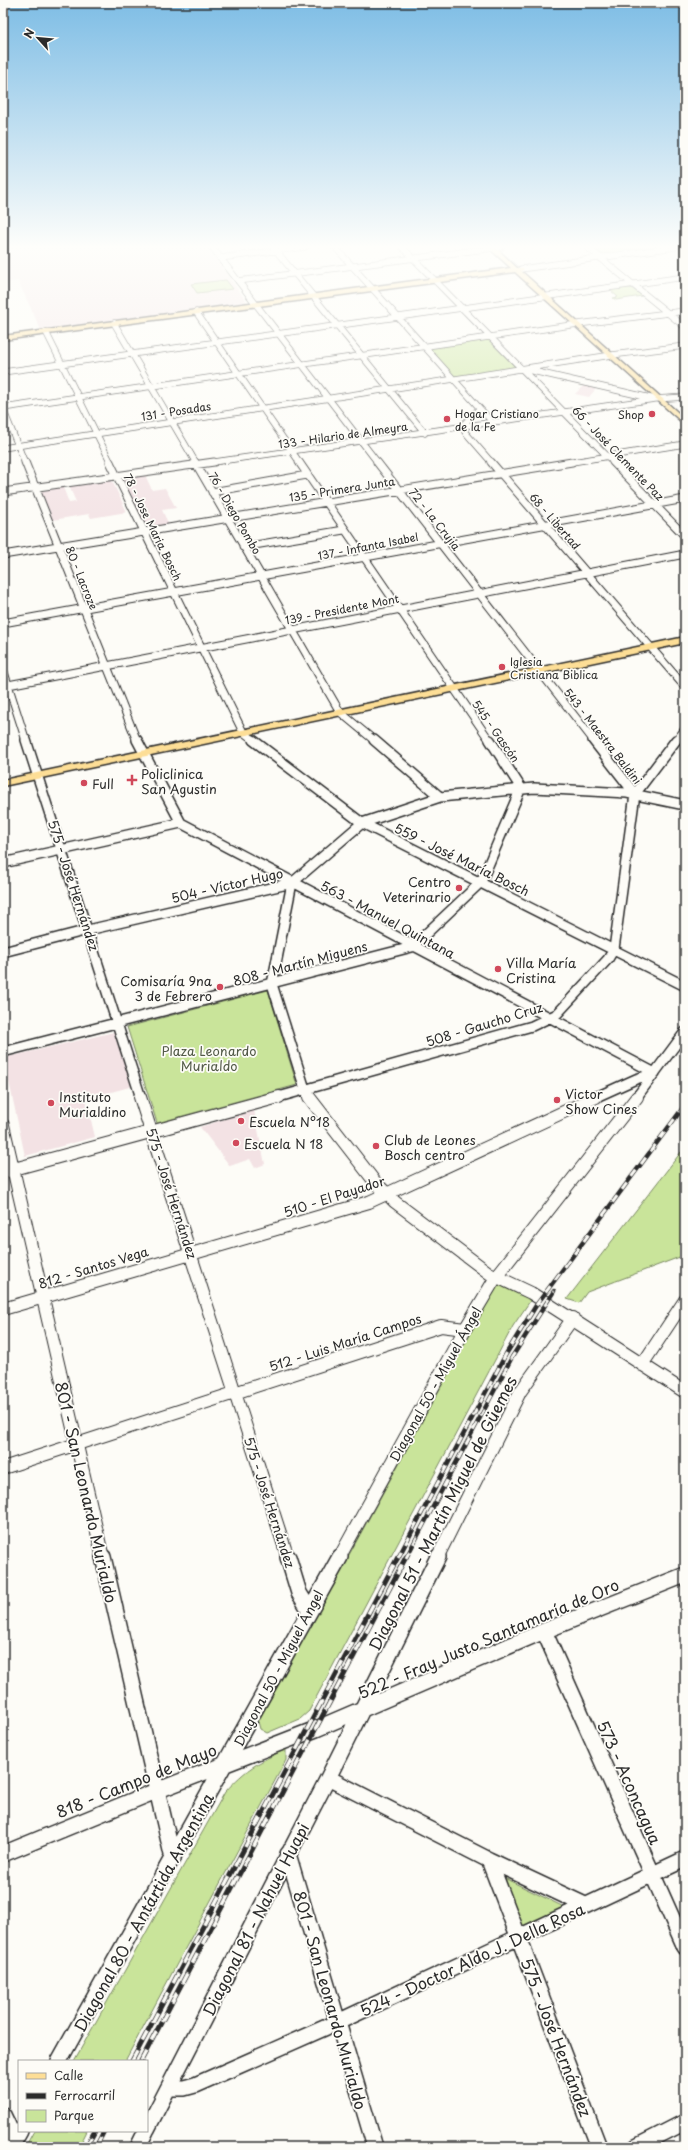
<svg xmlns="http://www.w3.org/2000/svg" width="688" height="2150" viewBox="0 0 688 2150" font-family="'Playpen Sans',sans-serif">
<style>
.built{fill:#f3e2e4}
.green{fill:#c9e49a;stroke:#7a8862}
.lines{fill:none;stroke-linecap:round;stroke-linejoin:round}
.minor-far4-casing{stroke:#2b2b2b;stroke-width:7}
.minor-far3-casing{stroke:#2b2b2b;stroke-width:9}
.minor-far2-casing{stroke:#2b2b2b;stroke-width:12}
.minor-far1-casing{stroke:#2b2b2b;stroke-width:14}
.minor-casing{stroke:#2b2b2b;stroke-width:18}
.major-casing{stroke:#2b2b2b;stroke-width:3}
.minor-far4{stroke:#fdfcf7;stroke-width:5.5}
.minor-far3{stroke:#fdfcf7;stroke-width:7}
.minor-far2{stroke:#fdfcf7;stroke-width:9}
.minor-far1{stroke:#fdfcf7;stroke-width:12}
.minor{stroke:#fdfcf7;stroke-width:15}
.major{fill:#fdde96;fill-rule:evenodd}
.rail-far1-casing{stroke:#2b2b2b;stroke-width:4.5}
.rail-casing{stroke:#2b2b2b;stroke-width:5}
.rail-far1{stroke:#fdfcf7;stroke-width:3;stroke-dasharray:8;stroke-linecap:butt}
.rail{stroke:#fdfcf7;stroke-width:3.5;stroke-dasharray:11;stroke-linecap:butt}
.poi-dot{fill:#d1495b;stroke:#fdfcf7;stroke-width:1.5}
.labels{text-anchor:middle;dominant-baseline:central;stroke-width:3.5;stroke-linejoin:round;paint-order:stroke}
.far-street-label{font-size:11px;fill:#2b2b2b;stroke:#fdfcf7}
.far-poi-label{font-size:11px;fill:#2b2b2b;stroke:#fdfcf7;text-anchor:start}
.poi-label{font-size:13px;fill:#2b2b2b;stroke:#fdfcf7;text-anchor:start}
.street-label{font-size:13px;fill:#2b2b2b;stroke:#fdfcf7}
.park-label{font-size:13px;fill:#525947;stroke:#fdfcf7}
.near-street-label{font-size:16px;fill:#2b2b2b;stroke:#fdfcf7}
</style>
<rect width="100%" height="100%" fill="#fdfcf7"/>
<filter id="ink" filterUnits="userSpaceOnUse"><feTurbulence type="fractalNoise" baseFrequency=".025" numOctaves="2"/><feDisplacementMap in="SourceGraphic" scale="8" xChannelSelector="R" yChannelSelector="G"/><feConvolveMatrix kernelMatrix="1 2 1 2 8 2 1 2 1" color-interpolation-filters="sRGB"/></filter>
<g filter="url(#ink)">
<path class="built" d="M 3,247 L 207,247 L 247,302 L 41,330 L 18,281 L 3,283 Z
M 583,386 L 596,389 L 589,397 L 575,394 Z
M 145,475 L 152,490 L 165,488 L 176,508 L 162,510 L 169,525 L 147,527 L 123,480 Z
M 109,480 L 112,481 L 127,512 L 91,518 L 89,514 L 53,520 L 41,491 L 63,487 L 69,503 L 76,502 L 69,486 Z
M 114,1032 L 133,1086 L 86,1099 L 95,1137 L 25,1156 L 4,1058 Z
M 254,1110 L 265,1164 L 255,1168 L 250,1159 L 230,1166 L 200,1127 Z"/>
<path class="green" d="M 591,247 L 658,247 L 604,255 Z
M 226,280 L 233,289 L 197,293 L 191,284 Z
M 631,288 L 642,296 L 616,300 L 613,298 L 618,297 L 610,290 Z
M 491,337 L 522,369 L 453,380 L 424,347 Z
M 268,990 L 297,1085 L 157,1123 L 127,1027 Z
M 685,1147 L 685,1255 L 587,1292 L 579,1303 L 567,1299 Z
M 498,1285 L 505,1285 L 528,1295 L 530,1301 L 513,1326 L 309,1711 L 300,1719 L 267,1733 L 260,1729 L 258,1721 L 477,1321 Z
M 286,1749 L 286,1760 L 125,2061 L 74,2061 L 225,1792 C 247,1768 257,1763 286,1749 Z
M 500,1876 L 564,1907 L 521,1928 Z
M 34,2131 L 87,2131 L 79,2147 L 25,2147 Z"/>
<g class="lines">
<defs>
<path id="minor-far4" d="M 212,247 L 378,463
M 273,247 L 425,433
M 335,247 L 493,423
M 402,247 L 614,463
M 587,247 L 685,327
M 220,258 L 305,247
M 521,269 L 675,247
M 238,281 L 501,247
M 196,312 L 300,463
M 114,323 L 196,463
M 46,332 L 111,463
M 528,370 L 655,399
M 3,372 L 685,277
M 3,408 L 578,324 L 685,311
M 3,409 L 25,463
M 479,409 L 463,425 L 465,432 L 492,463
M 3,448 L 612,355 L 685,346
M 207,463 L 655,399 L 685,397
M 566,463 L 685,444"/>
<path id="minor-far3" d="M 25,462 L 137,741
M 110,462 L 243,732 L 255,741
M 195,462 L 340,712 L 375,741
M 299,462 L 490,741
M 377,462 L 594,741
M 491,462 L 685,687
M 613,462 L 685,536
M 3,492 L 214,462
M 212,492 L 307,475
M 243,547 L 344,530
M 3,555 L 572,462
M 3,623 L 685,499
M 3,669 L 26,741
M 3,686 L 685,554
M 676,741 L 685,729"/>
<path id="minor-far2" d="M 26,740 L 141,1098
M 137,740 L 181,823 L 655,1073
M 253,740 L 362,823 L 685,986
M 374,740 L 440,797
M 593,740 L 635,794
M 3,863 L 181,823
M 292,883 L 272,984 L 305,1089 L 310,1098
M 3,952 L 88,930 L 292,883 L 362,823 L 440,797 L 534,788 L 627,793 L 685,805
M 3,1052 L 412,947 L 481,882 L 521,788 L 490,740
M 275,1098 L 532,1026 L 557,1014 L 608,959 L 614,949 L 635,794 L 676,740
M 594,1098 L 636,1079 L 655,1073
M 636,1098 L 685,1032"/>
<path id="minor-far1" d="M 140,1097 L 288,1558
M 309,1097 L 375,1182 L 395,1202 L 489,1273 L 531,1293 L 685,1392
M 3,1125 L 103,1558
M 3,1172 L 279,1097
M 3,1309 L 369,1202 L 596,1097
M 642,1365 L 685,1300
M 3,1468 L 441,1326 L 465,1329
M 339,1558 L 465,1329 L 496,1277 L 637,1097
M 437,1558 L 520,1392 L 573,1318"/>
<path id="minor" d="M 103,1557 L 173,1859
M 288,1557 L 299,1593 L 309,1609
M 544,1631 L 685,1947
M 328,1778 L 489,1860 L 585,1905
M 3,1854 L 156,1791 L 316,1729 L 544,1631 L 685,1575
M 288,1854 L 375,2147
M 489,1860 L 599,2147
M 59,2061 L 340,1557
M 169,2088 L 184,2088 L 195,2085 L 338,2022 L 685,1859
M 3,2115 L 15,2140
M 147,2129 L 328,1778 L 438,1557
M 11,2147 L 20,2131
M 138,2147 L 146,2131
M 636,2147 L 685,2122"/>
<path id="major" d="M 488,247 L 495,247 L 517,268 L 523,268 L 524,269 L 521,271 L 685,419 L 685,425 L 515,272 L 3,340 L 3,336 L 511,268 Z
M 685,637 L 685,643 L 3,786 L 3,780 Z"/>
</defs>
<use href="#minor-far4" class="minor-far4-casing"/>
<use href="#minor-far3" class="minor-far3-casing"/>
<use href="#minor-far2" class="minor-far2-casing"/>
<use href="#minor-far1" class="minor-far1-casing"/>
<use href="#minor" class="minor-casing"/>
<use href="#major" class="major-casing"/>
<use href="#minor-far4" class="minor-far4"/>
<use href="#minor-far3" class="minor-far3"/>
<use href="#minor-far2" class="minor-far2"/>
<use href="#minor-far1" class="minor-far1"/>
<use href="#minor" class="minor"/>
<use href="#major" class="major"/>
<defs>
<path id="rail-far1" d="M 398,1558 L 506,1354 L 537,1304 L 685,1105
M 406,1558 L 512,1357 L 554,1291"/>
<path id="rail" d="M 132,2061 L 398,1557
M 141,2061 L 406,1557
M 86,2147 L 95,2131
M 96,2147 L 104,2131"/>
</defs>
<use href="#rail-far1" class="rail-far1-casing"/>
<use href="#rail" class="rail-casing"/>
<use href="#rail-far1" class="rail-far1"/>
<use href="#rail" class="rail"/>
</g>
</g>
<linearGradient id="sky" x2="0" y2="1"><stop stop-color="#7ebde5"/><stop offset="0.45" stop-color="#fefefb"/><stop offset="1" stop-color="#fefefb" stop-opacity="0"/></linearGradient>
<rect width="688" height="548" fill="url(#sky)"/>
<g class="poi-dot">
<circle cx="652" cy="414" r="4"/>
<circle cx="447" cy="419" r="4"/>
<circle cx="502" cy="667" r="4"/>
<path d="M130 774h4v4h4v4h-4v4h-4v-4h-4v-4h4z"/>
<circle cx="84" cy="783" r="4"/>
<circle cx="459" cy="888" r="4"/>
<circle cx="498" cy="969" r="4"/>
<circle cx="220" cy="987" r="4"/>
<circle cx="557" cy="1100" r="4"/>
<circle cx="51" cy="1103" r="4"/>
<circle cx="241" cy="1121" r="4"/>
<circle cx="236" cy="1143" r="4"/>
<circle cx="376" cy="1146" r="4"/>
</g>
<g class="labels">
<g class="far-street-label">
<text transform="translate(176 411) rotate(-9)">131 - Posadas</text>
<text transform="translate(343 435) rotate(-8)">133 - Hilario de Almeyra</text>
<text transform="translate(618 453) rotate(46)">66 - José Clemente Paz</text>
<text transform="translate(342 489) rotate(-9)">135 - Primera Junta</text>
<text transform="translate(235 513) rotate(60)">76 - Diego Pombo</text>
<text transform="translate(435 519) rotate(52)">72 - La Crujía</text>
<text transform="translate(555 521) rotate(49)">68 - Libertad</text>
<text transform="translate(153 527) rotate(64)">78 - Jose Maria Bosch</text>
<text transform="translate(368 546) rotate(-11)">137 - Infanta Isabel</text>
<text transform="translate(82 578) rotate(68)">80 - Lacroze</text>
<text transform="translate(342 609) rotate(-11)">139 - Presidente Mont</text>
<text transform="translate(496 731) rotate(55)">545 - Gascón</text>
<text transform="translate(603 736) rotate(52)">543 - Maestra Baldini</text>
</g>
<g class="far-poi-label">
<text x="455" y="413">Hogar Cristiano<tspan x="455" dy="13">de la Fe</tspan></text>
<text x="644" y="414" text-anchor="end">Shop</text>
<text x="510" y="661">Iglesia<tspan x="510" dy="13">Cristiana Biblica</tspan></text>
</g>
<g class="poi-label">
<text x="141" y="773">Policlinica<tspan x="141" dy="15">San Agustin</tspan></text>
<text x="92" y="783">Full</text>
<text x="451" y="881" text-anchor="end">Centro<tspan x="451" dy="15">Veterinario</tspan></text>
<text x="506" y="962">Villa María<tspan x="506" dy="15">Cristina</tspan></text>
<text x="212" y="980" text-anchor="end">Comisaría 9na<tspan x="212" dy="15">3 de Febrero</tspan></text>
<text x="565" y="1093">Victor<tspan x="565" dy="15">Show Cines</tspan></text>
<text x="59" y="1096">Instituto<tspan x="59" dy="15">Murialdino</tspan></text>
<text x="249" y="1121">Escuela Nº18</text>
<text x="384" y="1139">Club de Leones<tspan x="384" dy="15">Bosch centro</tspan></text>
<text x="244" y="1143">Escuela N 18</text>
</g>
<g class="street-label">
<text transform="translate(462 859) rotate(26)">559 - José María Bosch</text>
<text transform="translate(74 885) rotate(72)">575 - José Hernández</text>
<text transform="translate(227 885) rotate(-13)">504 - Víctor Hugo</text>
<text transform="translate(388 919) rotate(28)">563 - Manuel Quintana</text>
<text transform="translate(300 963) rotate(-15)">808 - Martín Miguens</text>
<text transform="translate(484 1024) rotate(-17)">508 - Gaucho Cruz</text>
<text transform="translate(172 1193) rotate(72)">575 - José Hernández</text>
<text transform="translate(334 1196) rotate(-18)">510 - El Payador</text>
<text transform="translate(93 1267) rotate(-17)">812 - Santos Vega</text>
<text transform="translate(345 1342) rotate(-18)">512 - Luis María Campos</text>
<text transform="translate(435 1384) rotate(-61)">Diagonal 50 - Miguel Ángel</text>
<text transform="translate(270 1502) rotate(72)">575 - José Hernández</text>
<text transform="translate(278 1668) rotate(-62)">Diagonal 50 - Miguel Ángel</text>
</g>
<g class="park-label">
<text x="209" y="1050">Plaza Leonardo<tspan x="209" dy="15">Murialdo</tspan></text>
</g>
<g class="near-street-label">
<text transform="translate(87 1492) rotate(77)">801 - San Leonardo Murialdo</text>
<text transform="translate(442 1513) rotate(-63)">Diagonal 51 - Martín Miguel de Güemes</text>
<text transform="translate(488 1638) rotate(-23)">522 - Fray Justo Santamaría de Oro</text>
<text transform="translate(136 1780) rotate(-22)">818 - Campo de Mayo</text>
<text transform="translate(630 1782) rotate(66)">573 - Aconcagua</text>
<text transform="translate(143 1912) rotate(-61)">Diagonal 80 - Antártida Argentina</text>
<text transform="translate(255 1919) rotate(-63)">Diagonal 81 - Nahuel Huapi</text>
<text transform="translate(472 1959) rotate(-25)">524 - Doctor Aldo J. Della Rosa</text>
<text transform="translate(331 2000) rotate(74)">801 - San Leonardo Murialdo</text>
<text transform="translate(557 2037) rotate(69)">575 - José Hernández</text>
</g>
</g>
<rect width="688" height="2150" fill="none" stroke="#fdfcf7" stroke-width="16"/>
<rect x="8" y="8" width="672" height="2134" fill="none" stroke="#2b2b2b" stroke-width="1.5" filter="url(#ink)"/>
<rect x="18" y="2060" width="130" height="72" fill="#fdfcf7" stroke="#a9a8a5"/>
<rect x="26" y="2073" width="20" height="6" fill="#fdde96" stroke="#a9a8a5"/>
<text x="54" y="2080" font-size="12" fill="#2b2b2b">Calle</text>
<rect x="26" y="2093" width="20" height="6" fill="#2b2b2b" stroke="#a9a8a5"/>
<text x="54" y="2100" font-size="12" fill="#2b2b2b">Ferrocarril</text>
<rect x="26" y="2110" width="20" height="12" fill="#c9e49a" stroke="#a9a8a5"/>
<text x="54" y="2120" font-size="12" fill="#2b2b2b">Parque</text>
<g transform="translate(38 38) rotate(297)" stroke="#fdfcf7" stroke-width="3" paint-order="stroke">
<path d="M0-3L7 15L0 10L-7 15Z" fill="#2b2b2b"/>
<text y="-6" font-size="11" font-weight="bold" text-anchor="middle" fill="#2b2b2b">N</text>
</g>
</svg>
